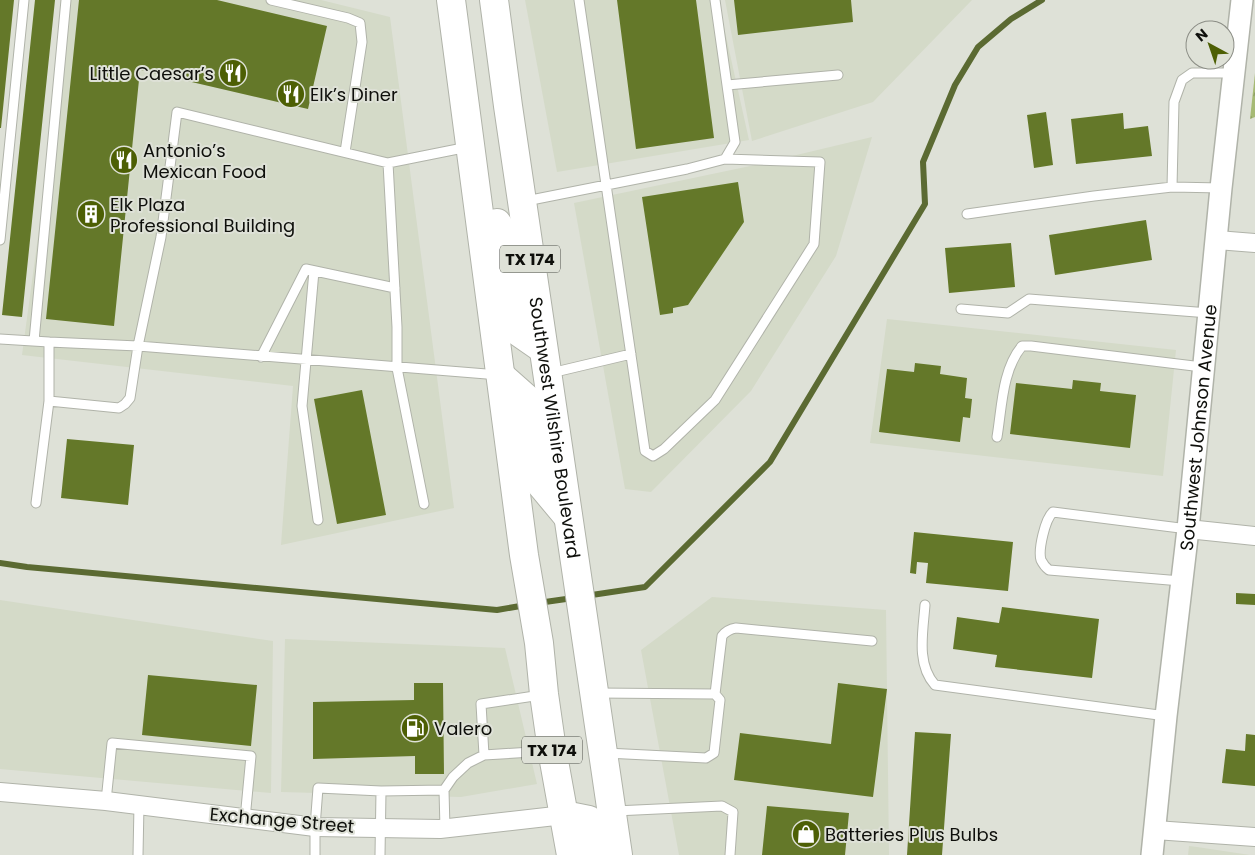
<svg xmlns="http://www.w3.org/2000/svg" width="1255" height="855" viewBox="0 0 1255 855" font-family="Poppins,sans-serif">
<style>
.built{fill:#d4dac8}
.grass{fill:url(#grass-tufts)}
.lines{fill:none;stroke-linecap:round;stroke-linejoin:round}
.stream{stroke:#5b6a32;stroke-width:6}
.building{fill:#647829}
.service-casing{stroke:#b0b3a9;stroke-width:11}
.minor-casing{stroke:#b0b3a9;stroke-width:20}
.tertiary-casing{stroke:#b0b3a9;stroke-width:24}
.primary-casing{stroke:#b0b3a9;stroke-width:30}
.service{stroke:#fff;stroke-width:9}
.minor{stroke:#fff;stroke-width:18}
.tertiary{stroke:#fff;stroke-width:21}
.primary{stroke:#fff;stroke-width:28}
.labels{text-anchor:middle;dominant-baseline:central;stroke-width:4;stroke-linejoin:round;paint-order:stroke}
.shield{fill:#dee1d7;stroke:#4c4e48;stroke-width:1}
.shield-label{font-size:16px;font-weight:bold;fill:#0e0f0b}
.poi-label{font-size:18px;fill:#0e0f0b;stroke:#dee1d7;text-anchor:start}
.street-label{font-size:18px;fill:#0e0f0b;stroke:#dee1d7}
</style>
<defs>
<pattern id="grass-tufts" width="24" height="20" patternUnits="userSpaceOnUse" patternTransform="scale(1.25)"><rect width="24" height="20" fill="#a6ba75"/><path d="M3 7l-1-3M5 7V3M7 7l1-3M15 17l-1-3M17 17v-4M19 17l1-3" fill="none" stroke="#8e9f64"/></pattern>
</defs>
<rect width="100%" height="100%" fill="#dee1d7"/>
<path class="built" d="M 70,0 L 321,0 L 390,17 L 454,508 L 281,545 L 293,386 L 22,355 Z
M 525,0 L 718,0 L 749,140 L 557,172 Z
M 725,0 L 972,0 L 873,102 L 752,141 Z
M 872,137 L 836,256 L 751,391 L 651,492 L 625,489 L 574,203 L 755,165 Z
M 887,319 L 1176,350 L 1163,476 L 870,443 Z
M 712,597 L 886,610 L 889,855 L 679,855 L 641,650 Z
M 0,600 L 273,641 L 271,793 L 0,769 Z
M 285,639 L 505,648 L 537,784 L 461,797 L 281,792 Z
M 1189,846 L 1197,847 L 1250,855 L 1188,855 Z"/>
<path class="grass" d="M 1255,73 L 1255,117 L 1250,119 Z"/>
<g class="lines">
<path class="stream" d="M 0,563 L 27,567 L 497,610 L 526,605
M 585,596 L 645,587 L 770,462 L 925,204 L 923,162 L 955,85 L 978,47 L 1011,19 L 1042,0
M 538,603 L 573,598"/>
</g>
<path class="building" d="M 0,0 L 14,0 L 1,128 L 0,128 Z
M 35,0 L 55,0 L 22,317 L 2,315 Z
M 79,0 L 217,0 L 327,26 L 308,109 L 140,70 L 114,326 L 46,319 Z
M 617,0 L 696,0 L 714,138 L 636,149 Z
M 734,0 L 851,0 L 853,22 L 738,35 Z
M 1046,112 L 1053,165 L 1034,168 L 1027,115 Z
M 1123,113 L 1124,129 L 1148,126 L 1152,156 L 1076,164 L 1071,119 Z
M 738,182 L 744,222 L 688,305 L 673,308 L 673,313 L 660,315 L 642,197 Z
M 1146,220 L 1152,260 L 1055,275 L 1049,235 Z
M 1011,243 L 1015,287 L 949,293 L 945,248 Z
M 915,363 L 941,366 L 940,374 L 967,378 L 965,398 L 972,399 L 970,418 L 963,417 L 960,442 L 879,432 L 887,369 L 914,372 Z
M 1073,380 L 1101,383 L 1100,391 L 1136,395 L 1130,448 L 1010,434 L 1016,383 L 1072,389 Z
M 362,390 L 386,515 L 337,524 L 314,399 Z
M 67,439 L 134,445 L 128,505 L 61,498 Z
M 914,532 L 1013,542 L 1008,591 L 926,583 L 928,563 L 917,562 L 916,574 L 910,573 Z
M 1236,593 L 1255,594 L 1255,605 L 1236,604 Z
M 1002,607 L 1099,619 L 1092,678 L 995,667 L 997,655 L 953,649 L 957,617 L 999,623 Z
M 148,675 L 257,685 L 251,746 L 142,735 Z
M 414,683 L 443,683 L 444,774 L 415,774 L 415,756 L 313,759 L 313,702 L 414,700 Z
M 838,683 L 887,689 L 873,797 L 734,780 L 740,733 L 831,744 Z
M 915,732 L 951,734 L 942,855 L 907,855 Z
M 1246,734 L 1255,735 L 1255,786 L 1222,783 L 1226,749 L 1245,751 Z
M 767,806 L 849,813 L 845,855 L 762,855 Z"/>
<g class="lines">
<defs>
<path id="service" d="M 271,0 L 348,18 L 360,23 L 362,42 L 345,152
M 579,0 L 645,451 L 653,456 L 664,449 L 715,400 L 814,244 L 820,162 L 725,159
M 727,85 L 838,75
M 468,147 L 388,163 L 177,112 L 161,237 L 138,346 L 499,375
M 388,163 L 397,327 L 397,368 L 424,504
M 1172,187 L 1174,102 L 1182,80 L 1192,73 L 1235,73
M 526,201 L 687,169 L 725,159 L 735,142 L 715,0
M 967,214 L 1094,196 L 1172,187 L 1221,188
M 0,240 L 24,0
M 314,271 L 302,406 L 318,520
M 961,309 L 1008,313 L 1029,299 L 1209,313
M 0,339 L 49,342 L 49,401 L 36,503
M 34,341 L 66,0
M 49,342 L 138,346 L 130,398 L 125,404 L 119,408 L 49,401
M 261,357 L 306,269 L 395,288
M 551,373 L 631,354
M 997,437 C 1002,407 1002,370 1022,346 L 1031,346 L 1202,367
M 1181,581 L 1049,570 C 1045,567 1043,564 1041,560 C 1038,550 1045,519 1053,512 L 1188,529
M 925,605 C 923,632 916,664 935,685 L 1166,716
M 596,693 L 715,694 L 720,700 L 714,753 L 706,758 L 606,753
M 715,694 L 722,636 C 726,631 730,629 736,628 L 872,641
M 484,755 L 481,704 L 541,695
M 381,791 L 444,790
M 106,801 L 112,743 L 251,756 L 245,819
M 615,811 L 722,806 L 733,812 L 730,855
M 445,829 L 444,790 L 453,777 L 468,763 L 484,755 L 548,751
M 138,855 L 139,805
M 315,855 L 315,827 L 318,788 L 381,791 L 380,855"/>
<path id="minor" d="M 1217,240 L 1255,243
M 1188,529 L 1255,536
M 0,792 L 106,801 L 315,827 L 440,829 L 564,815
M 1155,830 L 1255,837"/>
<g id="tertiary">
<path id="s1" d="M 1152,855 L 1166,716 L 1188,529 L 1221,188 L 1242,0"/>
</g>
<g id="primary">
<path d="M 451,0 L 524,555 L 539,643 L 544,694 L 552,750 L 571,855"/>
<path id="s2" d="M 494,0 L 508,106 L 618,855"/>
<path d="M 497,223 L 499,226 L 517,331 L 543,349"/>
<path d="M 501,376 L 527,399 L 538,481 L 568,517"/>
<path d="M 564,815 L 589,820 L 594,855"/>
</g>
</defs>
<use href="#service" class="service-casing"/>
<use href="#minor" class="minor-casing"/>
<use href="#tertiary" class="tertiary-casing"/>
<use href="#primary" class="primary-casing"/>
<use href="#service" class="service"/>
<use href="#minor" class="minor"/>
<use href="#tertiary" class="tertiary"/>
<use href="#primary" class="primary"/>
</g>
<defs>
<symbol id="restaurant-disc" viewBox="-11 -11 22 22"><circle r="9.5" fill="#4d5f04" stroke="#dee1d7"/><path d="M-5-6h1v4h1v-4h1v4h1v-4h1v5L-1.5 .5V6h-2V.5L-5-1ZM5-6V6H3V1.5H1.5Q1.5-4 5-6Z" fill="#fff"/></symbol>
<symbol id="building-disc" viewBox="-11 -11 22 22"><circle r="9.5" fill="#4d5f04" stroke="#dee1d7"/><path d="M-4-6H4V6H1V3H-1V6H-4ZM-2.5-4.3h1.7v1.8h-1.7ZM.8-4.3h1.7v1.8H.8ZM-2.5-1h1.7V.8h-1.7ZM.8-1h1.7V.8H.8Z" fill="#fff"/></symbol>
<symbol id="fuel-disc" viewBox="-11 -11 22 22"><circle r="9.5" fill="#4d5f04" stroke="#dee1d7"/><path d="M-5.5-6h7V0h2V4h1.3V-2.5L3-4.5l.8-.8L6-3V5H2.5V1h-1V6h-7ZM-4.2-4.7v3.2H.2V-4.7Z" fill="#fff"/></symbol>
<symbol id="shop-disc" viewBox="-11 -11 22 22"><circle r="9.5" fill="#4d5f04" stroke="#dee1d7"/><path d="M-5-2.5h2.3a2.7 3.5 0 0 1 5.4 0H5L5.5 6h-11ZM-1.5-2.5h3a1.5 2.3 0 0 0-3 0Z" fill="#fff"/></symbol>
</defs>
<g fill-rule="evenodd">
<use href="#restaurant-disc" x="217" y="57" width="32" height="32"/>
<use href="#restaurant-disc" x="275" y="78" width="32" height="32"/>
<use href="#restaurant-disc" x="108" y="144" width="32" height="32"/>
<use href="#building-disc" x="75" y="198" width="32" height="32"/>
<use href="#fuel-disc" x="399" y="712" width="32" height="32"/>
<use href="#shop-disc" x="790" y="818" width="32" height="32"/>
</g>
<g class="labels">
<g class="shield">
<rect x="500" y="245.5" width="60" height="27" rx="4"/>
<rect x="522" y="736.5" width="60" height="27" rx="4"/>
</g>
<g class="shield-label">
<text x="530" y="259">TX 174</text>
<text x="552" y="750">TX 174</text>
</g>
<g class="poi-label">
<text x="214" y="73" text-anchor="end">Little Caesar’s</text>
<text x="310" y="94">Elk’s Diner</text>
<text x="143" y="150">Antonio’s<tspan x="143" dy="21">Mexican Food</tspan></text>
<text x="110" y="204">Elk Plaza<tspan x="110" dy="21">Professional Building</tspan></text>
<text x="434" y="728">Valero</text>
<text x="825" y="834">Batteries Plus Bulbs</text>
</g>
<g class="street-label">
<text stroke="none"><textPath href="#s1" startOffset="430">Southwest Johnson Avenue</textPath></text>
<text stroke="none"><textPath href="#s2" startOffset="432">Southwest Wilshire Boulevard</textPath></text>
<text transform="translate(282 820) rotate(5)">Exchange Street</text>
</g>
</g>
<g transform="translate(1210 45) rotate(320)"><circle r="24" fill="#dee1d7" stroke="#8b8d85"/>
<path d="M0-4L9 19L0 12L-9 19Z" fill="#4d5f04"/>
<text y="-8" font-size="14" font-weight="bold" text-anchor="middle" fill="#0e0f0b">N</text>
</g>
</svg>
